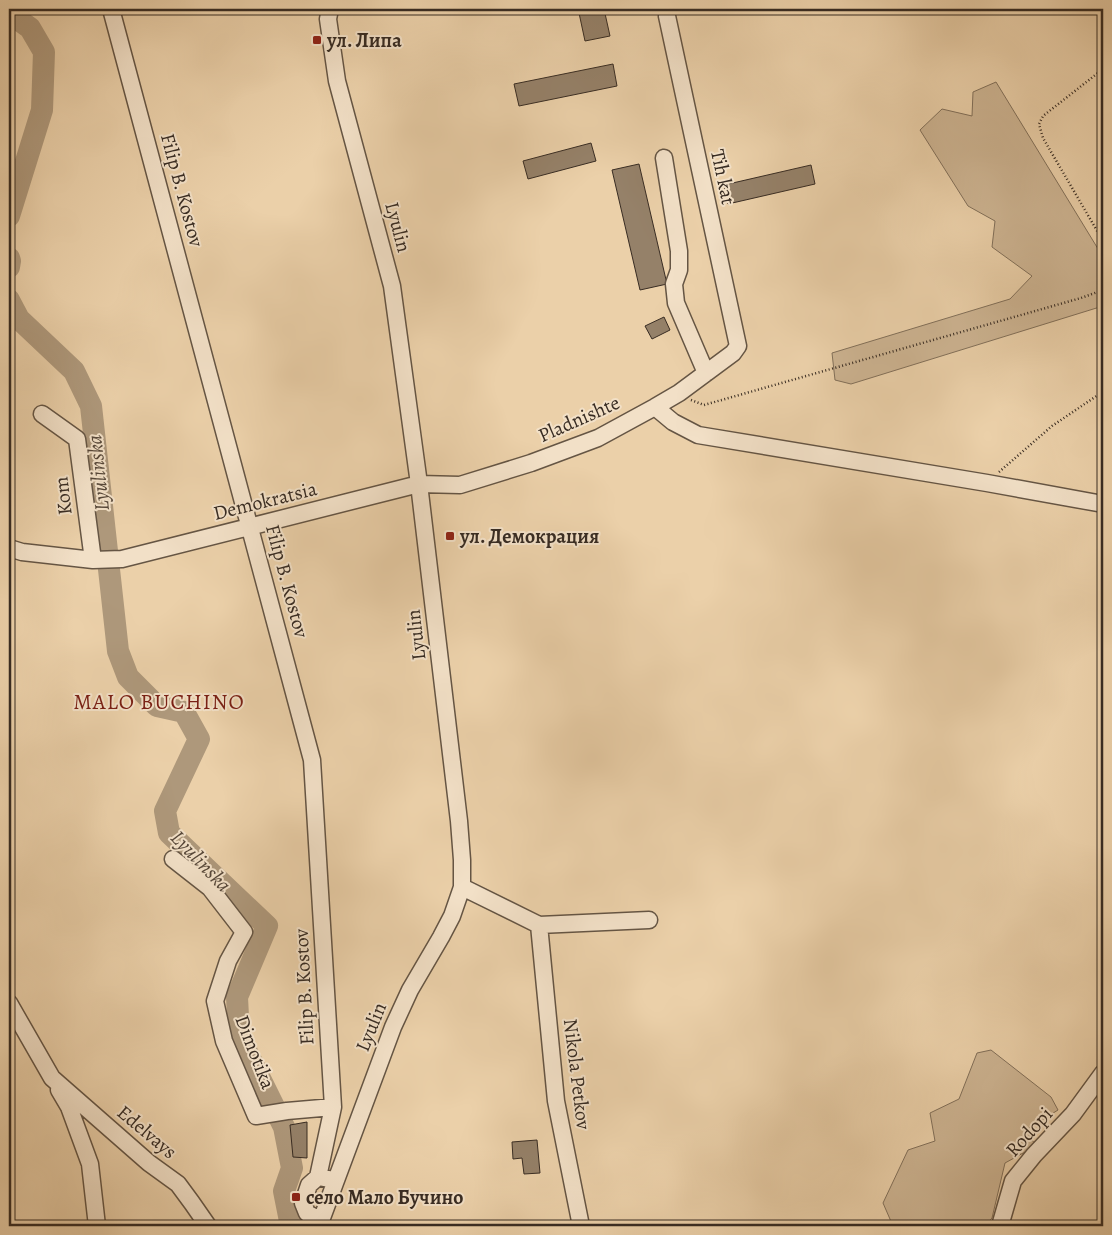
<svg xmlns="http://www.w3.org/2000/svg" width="1112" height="1235" viewBox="0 0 1112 1235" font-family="Alegreya,serif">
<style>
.green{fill:#cdb492;stroke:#82705a}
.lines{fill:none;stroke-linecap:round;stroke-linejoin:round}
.river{stroke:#ae987b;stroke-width:22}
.building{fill:#958169;stroke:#382c23}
.minor-casing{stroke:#655544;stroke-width:19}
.path{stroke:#382c23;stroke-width:2.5;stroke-dasharray:1 2.5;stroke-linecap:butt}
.minor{stroke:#f2e0c7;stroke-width:16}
.poi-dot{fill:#8f2418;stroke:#f2e0c7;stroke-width:2}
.labels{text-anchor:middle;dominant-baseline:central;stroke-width:4;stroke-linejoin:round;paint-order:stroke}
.poi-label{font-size:20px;font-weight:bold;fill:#382c23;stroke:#f2e0c7;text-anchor:start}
.street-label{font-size:20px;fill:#382c23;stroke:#f2e0c7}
.water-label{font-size:21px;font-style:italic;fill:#564739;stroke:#f2e0c7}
.quarter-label{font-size:22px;letter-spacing:1px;fill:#7a1f14;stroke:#f2e0c7}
</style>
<rect width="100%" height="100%" fill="#ebd0a9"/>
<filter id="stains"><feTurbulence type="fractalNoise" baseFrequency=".004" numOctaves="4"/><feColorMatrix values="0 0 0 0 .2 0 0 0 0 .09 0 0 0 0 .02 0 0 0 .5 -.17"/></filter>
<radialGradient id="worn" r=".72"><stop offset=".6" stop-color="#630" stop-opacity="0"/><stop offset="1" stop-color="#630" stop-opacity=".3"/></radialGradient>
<path class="green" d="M 996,82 L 1103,257 L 1103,306 L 851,384 L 835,380 L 832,353 L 1010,299 L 1032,276 L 992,247 L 995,221 L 968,206 L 920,130 L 942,109 L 972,116 L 973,92 Z
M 991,1050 L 1051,1097 L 1058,1110 L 1026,1130 L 1036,1146 L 1005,1163 L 992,1218 L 985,1226 L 893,1226 L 883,1203 L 908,1150 L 935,1141 L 930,1113 L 959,1099 L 977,1053 Z"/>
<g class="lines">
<path class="river" d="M 9,13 L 30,28 L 44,52 L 42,110 L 9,216
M 9,258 L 10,261 L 9,267
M 9,300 L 19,319 L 74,371 L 91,406 L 118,651 L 128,677 L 157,706 L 184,712 L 199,739 L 165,811 L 169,833 L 267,926 L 237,997 L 239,1036 L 284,1127 L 292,1168 L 284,1191 L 291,1226"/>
</g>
<path class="building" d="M 599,9 L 604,9 L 610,36 L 585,41 L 579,13 Z
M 613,64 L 617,86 L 519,106 L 514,84 Z
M 591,143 L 596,161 L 528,179 L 523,161 Z
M 639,164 L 667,284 L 640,290 L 612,170 Z
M 811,165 L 815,184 L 728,204 L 724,185 Z
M 664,317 L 670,330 L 652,339 L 645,326 Z
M 307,1122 L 307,1158 L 293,1157 L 290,1125 Z
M 537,1140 L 540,1173 L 524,1174 L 522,1158 L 513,1159 L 512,1142 Z"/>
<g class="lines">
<defs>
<path id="minor" d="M 111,9 L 312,760 L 333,1107 L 318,1177
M 664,158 L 679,251 L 679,270 L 674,284 L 676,303 L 706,373
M 655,407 L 673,422 L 698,435 L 987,483 L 1103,504
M 42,414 L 77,439 L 93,560
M 9,548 L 22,552 L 93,560 L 122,559 L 419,484 L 460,485 L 531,463 L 598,438 L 655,407 L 679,393 L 733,353 L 738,346 L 667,16
M 173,859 L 210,888 L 244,932 L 228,961 L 215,1001 L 224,1041 L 256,1116 L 287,1111 L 333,1107
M 462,887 L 539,925 L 649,920
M 539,925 L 556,1101 L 581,1226
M 9,1003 L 52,1078 L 149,1163 L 178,1184 L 192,1203 L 208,1226
M 59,1090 L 69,1107 L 90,1164 L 97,1226
M 321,1221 L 307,1213 L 303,1203 L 309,1185 L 318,1177 L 329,1179
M 319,1226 L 393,1027 L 410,990 L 441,937 L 452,916 L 462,887 L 462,860 L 459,821 L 419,484 L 392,286 L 337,81 L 328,19 L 330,9
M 1000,1226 L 1013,1181 L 1034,1155 L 1073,1114 L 1103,1073"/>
</defs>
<use href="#minor" class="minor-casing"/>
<path class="path" d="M 1103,69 L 1043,116 L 1039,124 L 1043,138 L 1103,241
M 691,400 L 704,405 L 1081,298 L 1103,290
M 999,472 L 1052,426 L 1098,395 L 1103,394"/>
<use href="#minor" class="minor"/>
</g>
<g class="poi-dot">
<rect x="312" y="35" width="10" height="10" rx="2.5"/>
<rect x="445" y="531" width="10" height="10" rx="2.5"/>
<rect x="291" y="1192" width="10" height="10" rx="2.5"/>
</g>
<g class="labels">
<g class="poi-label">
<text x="327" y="40">ул. Липа</text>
<text x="460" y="536">ул. Демокрация</text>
<text x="306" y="1197">село Мало Бучино</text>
</g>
<g class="street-label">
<text transform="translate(723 177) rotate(78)">Tih kat</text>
<text transform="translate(182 190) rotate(75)">Filip B. Kostov</text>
<text transform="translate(398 227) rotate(75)">Lyulin</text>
<text transform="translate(579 419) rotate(-24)">Pladnishte</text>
<text transform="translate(63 496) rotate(-97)">Kom</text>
<text transform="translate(265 501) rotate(-14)">Demokratsia</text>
<text transform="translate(287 581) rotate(75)">Filip B. Kostov</text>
<text transform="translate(416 635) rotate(-97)">Lyulin</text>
<text transform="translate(304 987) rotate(-93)">Filip B. Kostov</text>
<text transform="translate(371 1027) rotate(-68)">Lyulin</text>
<text transform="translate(255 1052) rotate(69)">Dimotika</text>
<text transform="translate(577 1074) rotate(83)">Nikola Petkov</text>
<text transform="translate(147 1132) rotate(40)">Edelvays</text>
<text transform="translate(1029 1132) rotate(-48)">Rodopi</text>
</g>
<g class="water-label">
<text transform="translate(98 473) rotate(-96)">Lyulinska</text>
<text transform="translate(201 861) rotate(46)">Lyulinska</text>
</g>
<g class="quarter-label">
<text x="159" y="702">MALO BUCHINO</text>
</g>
</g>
<rect width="1112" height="1235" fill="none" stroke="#ebd0a9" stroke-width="30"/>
<rect x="10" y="10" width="1092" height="1215" fill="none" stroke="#382c23" stroke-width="2.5"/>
<rect x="15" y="15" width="1082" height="1205" fill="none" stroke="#382c23"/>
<rect width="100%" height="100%" filter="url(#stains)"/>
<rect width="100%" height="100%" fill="url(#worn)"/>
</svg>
